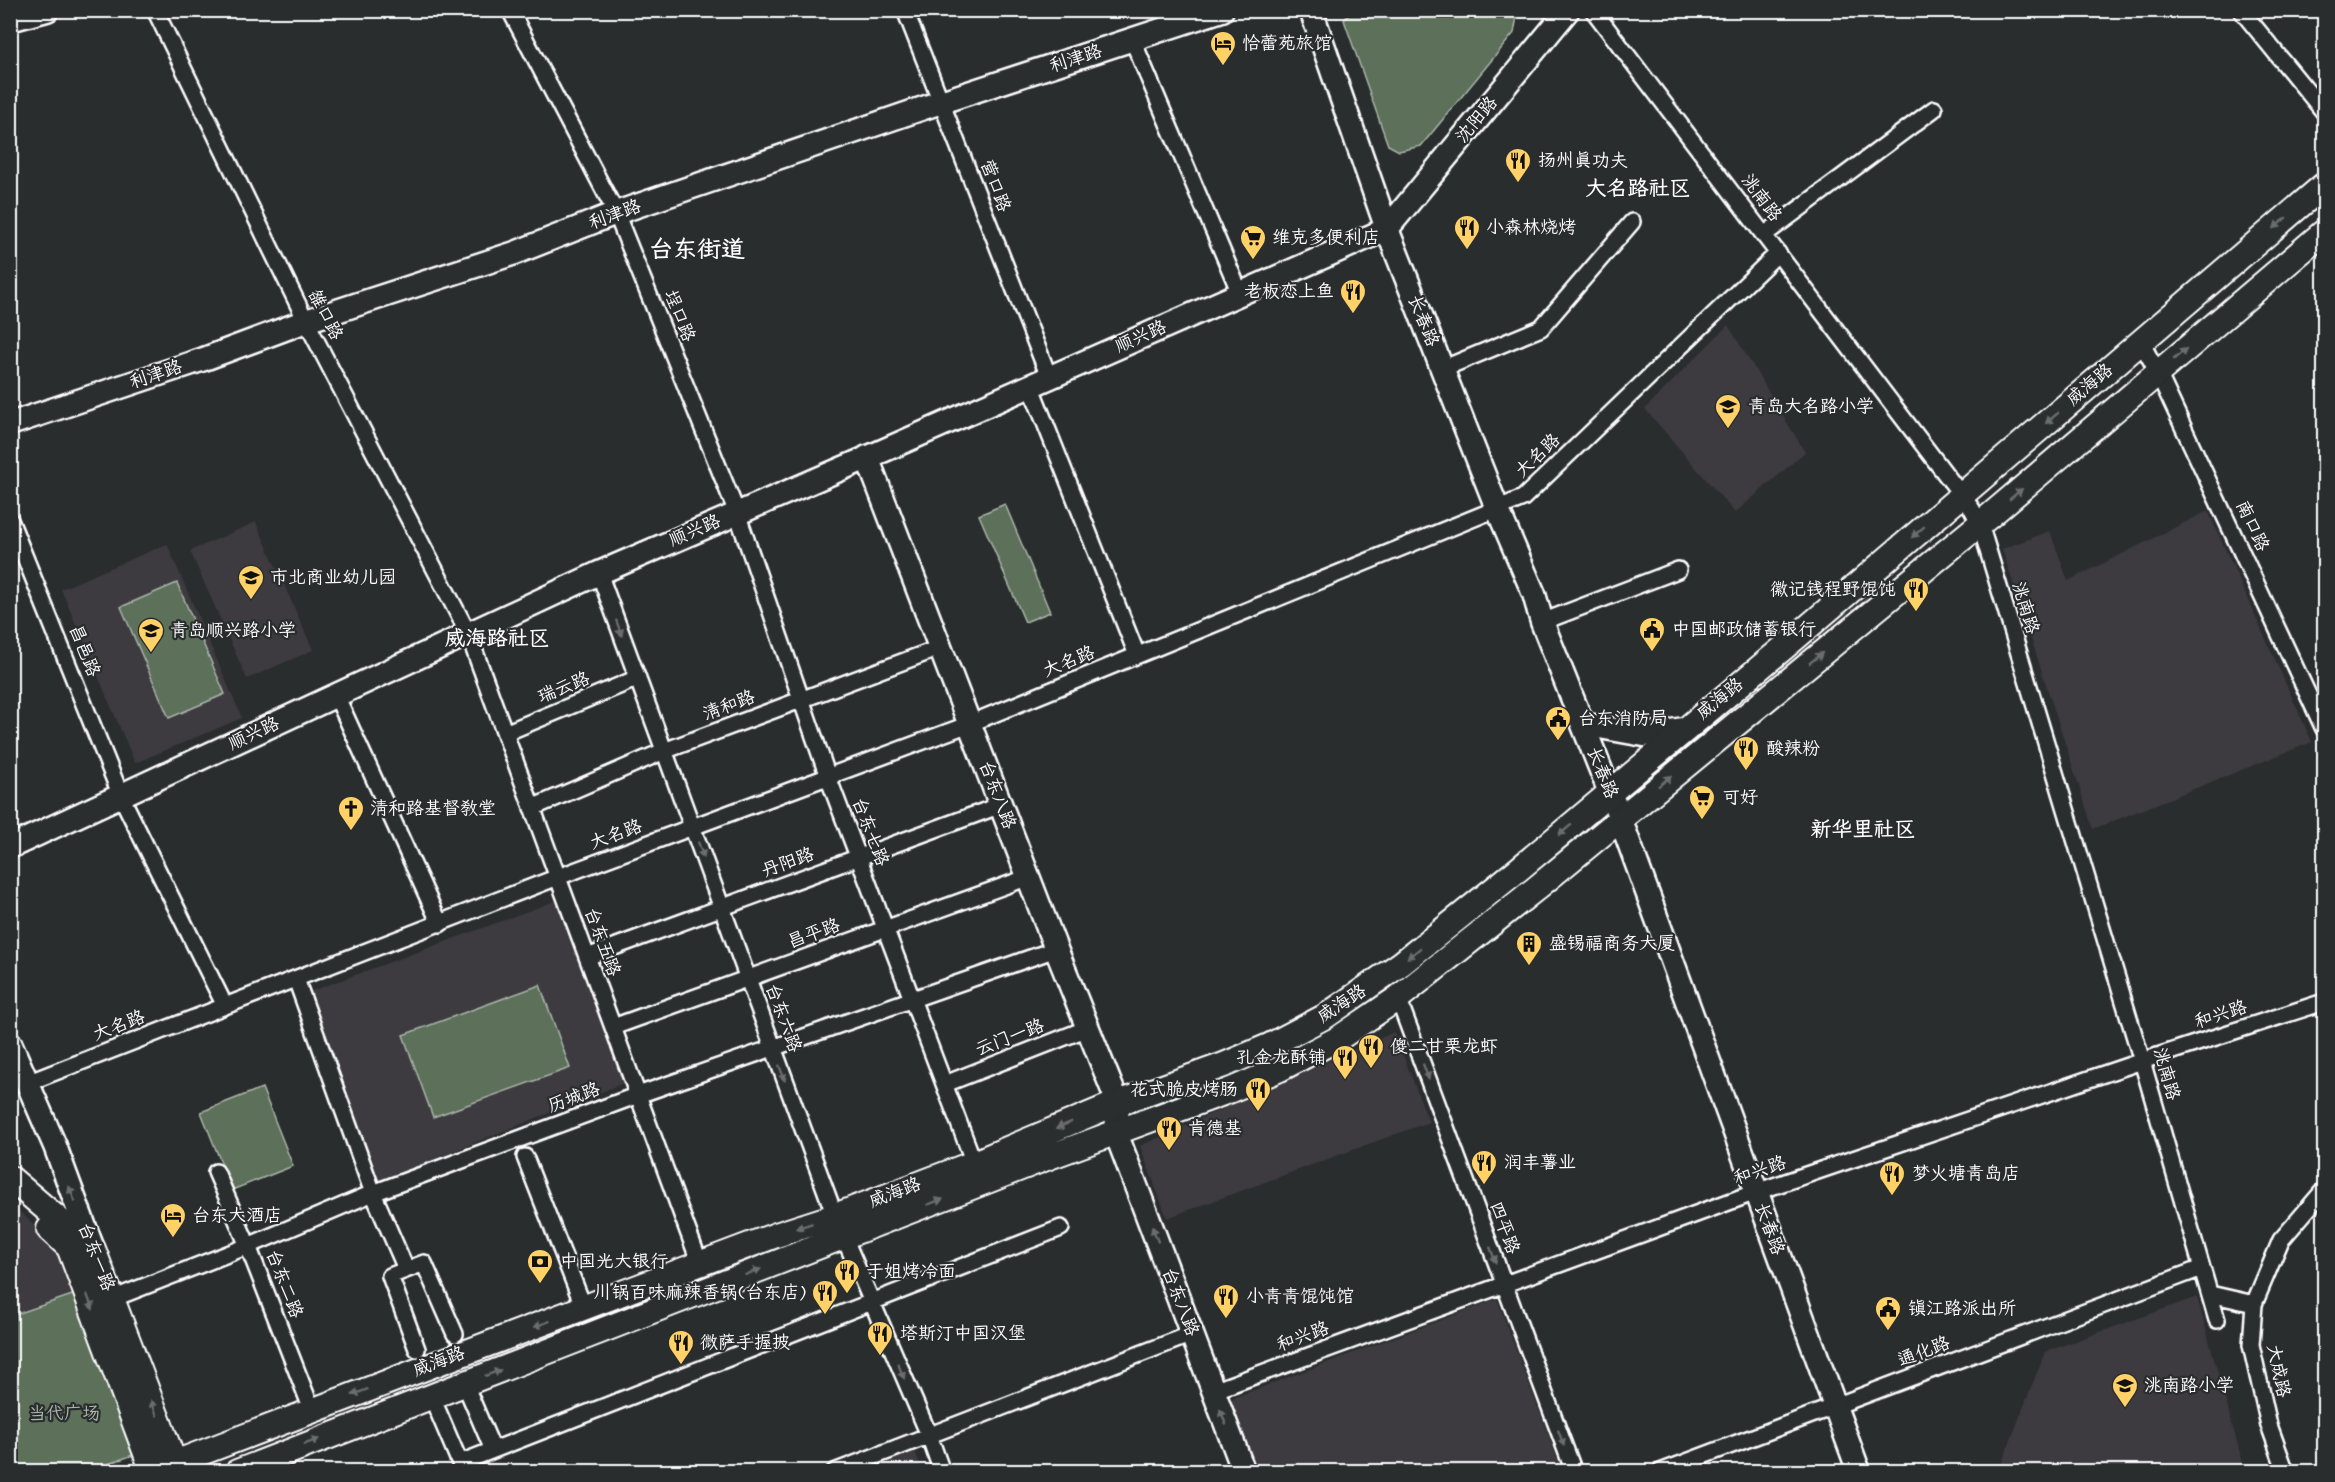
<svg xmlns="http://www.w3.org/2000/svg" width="2335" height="1482" viewBox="0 0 2335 1482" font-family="Mynerve,'LXGW WenKai TC',sans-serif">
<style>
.built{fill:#3d3a3f}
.green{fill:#5b6f5a;stroke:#adb7ac;stroke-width:1.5}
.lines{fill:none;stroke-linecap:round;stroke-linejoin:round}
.street-casing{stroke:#fff;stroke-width:20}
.secondary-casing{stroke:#fff;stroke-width:27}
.primary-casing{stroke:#fff;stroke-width:28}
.street{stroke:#2a2d2e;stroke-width:15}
.secondary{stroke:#2a2d2e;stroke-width:22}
.primary{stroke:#2a2d2e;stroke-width:24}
.oneway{fill:#6a6c6d}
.labels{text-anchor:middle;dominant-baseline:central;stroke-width:4.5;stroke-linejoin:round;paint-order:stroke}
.poi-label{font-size:18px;fill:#fff;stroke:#2a2d2e;text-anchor:start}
.street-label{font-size:18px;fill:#fff;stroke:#2a2d2e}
.park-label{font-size:18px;fill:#adb7ac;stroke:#2a2d2e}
.quarter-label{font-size:21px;font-weight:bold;fill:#fff;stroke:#2a2d2e}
.district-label{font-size:24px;font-weight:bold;fill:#fff;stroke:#2a2d2e}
</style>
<rect width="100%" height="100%" fill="#2a2d2e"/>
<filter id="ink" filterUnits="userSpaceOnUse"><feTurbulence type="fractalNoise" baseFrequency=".0167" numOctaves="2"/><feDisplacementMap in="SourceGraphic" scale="12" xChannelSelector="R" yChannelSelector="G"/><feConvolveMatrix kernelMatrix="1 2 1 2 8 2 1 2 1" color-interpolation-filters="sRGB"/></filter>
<g filter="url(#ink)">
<path class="built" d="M 1728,325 L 1805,452 L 1735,513 L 1645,409 Z
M 2208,511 L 2312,742 L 2093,829 L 2002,549 L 2050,531 L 2068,581 Z
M 256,522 L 313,650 L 247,679 L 190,551 Z
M 167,544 L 242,718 L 135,763 L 61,589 Z
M 558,900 L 626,1082 L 377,1182 L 309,992 Z
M 1394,1032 L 1429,1122 L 1167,1218 L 1140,1146 Z
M 10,1202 L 62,1252 L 78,1293 L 88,1471 L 11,1471 Z
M 2197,1297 L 2245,1471 L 2003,1471 L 2001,1465 L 2045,1352 Z
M 1497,1299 L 1562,1471 L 1258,1471 L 1230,1399 Z
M 911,1442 L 923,1471 L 836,1472 Z"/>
<path class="green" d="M 1353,10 L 1518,10 L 1518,11 L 1514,33 L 1421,146 L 1399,151 L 1388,145 L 1344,20 Z
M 1005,504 L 1050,612 L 1025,622 L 979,515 Z
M 177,583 L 225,694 L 169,718 L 121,607 Z
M 540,985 L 570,1068 L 433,1117 L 403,1035 Z
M 262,1088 L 293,1166 L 232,1190 L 201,1112 Z
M 78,1293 L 136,1454 L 88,1471 L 11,1472 L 11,1316 Z"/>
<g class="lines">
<defs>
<path id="street" d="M 155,10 L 306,321 L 468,633 L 700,1264
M 510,10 L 616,213 L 737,513 L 828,777 L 974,1163
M 905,10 L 1049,377
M 1593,10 L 1972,509 L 1980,524 L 2142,1061 L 2217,1320
M 2241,10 L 2324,112
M 1133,41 L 1240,293
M 1764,235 L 1934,109
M 2141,342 L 2158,373 L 2324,729
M 1442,369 L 1541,328 L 1632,222
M 1030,385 L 1137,655
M 10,520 L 121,796 L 225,1006 L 558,877 L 964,726 L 1523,498 L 1778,253
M 599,573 L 835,1216 L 929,1435 L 942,1472
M 1542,622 L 1678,570
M 336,695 L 440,924
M 505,733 L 638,678
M 532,808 L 664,751 L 942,647
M 587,957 L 1001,805
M 296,979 L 373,1193 L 406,1269
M 1398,998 L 1574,1472
M 613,1027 L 1029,877
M 27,1083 L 225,1006
M 945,1084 L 1088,1028
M 525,1157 L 584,1308
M 216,1172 L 248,1246 L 312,1410
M 2210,1294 L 2254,1304
M 112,1299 L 248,1246 L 373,1193 L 638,1095 L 1056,949
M 417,1349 L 390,1276 L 424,1263 L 455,1334
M 467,1389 L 493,1450
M 1213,1391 L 1756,1192 L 2142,1061 L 2324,1002
M 434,1402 L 460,1463 L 1061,1228
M 834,1472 L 1192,1334
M 1660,1472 L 2202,1268
M 2286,1472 L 2269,1425 L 2251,1345 L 2254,1304 L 2281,1240 L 2324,1190"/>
<path id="secondary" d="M 1311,10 L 1387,229 L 1497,508 L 1534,594 L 1542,622 L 1620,818 L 1859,1472
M 10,20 L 47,10
M 10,424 L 204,359 L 306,321 L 515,253 L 616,213 L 941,102 L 1222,10
M 867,457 L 1056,949 L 1118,1103 L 1116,1133 L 1244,1472
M 1583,724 L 1644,735 L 1684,729
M 10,847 L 599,573 L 862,460 L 1387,229 L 1568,10
M 10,1043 L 55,1146 L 93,1249"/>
<path id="primary" d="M 10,1178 L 93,1249 L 178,1472
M 49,1229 L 69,1247 L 153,1472
M 151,1472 L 638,1287 L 776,1235 L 835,1216 L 974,1163 L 1110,1106 L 1224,1065 L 1269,1046 L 1326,1016 L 1402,963 L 1519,869 L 1794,639 L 2324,185
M 237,1472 L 1049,1157 L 1231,1090 L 1280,1069 L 1339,1038 L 1398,998 L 1534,890 L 1992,514 L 2324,232"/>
</defs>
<use href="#street" class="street-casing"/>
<use href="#secondary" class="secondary-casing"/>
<use href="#primary" class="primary-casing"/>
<use href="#street" class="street"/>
<use href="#secondary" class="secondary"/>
<use href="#primary" class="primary"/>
</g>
<defs><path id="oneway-solid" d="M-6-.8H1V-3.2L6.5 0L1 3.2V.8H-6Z" transform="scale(1.5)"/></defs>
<g class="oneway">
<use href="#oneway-solid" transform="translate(2280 223) rotate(139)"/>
<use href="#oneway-solid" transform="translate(2180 354) rotate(-40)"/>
<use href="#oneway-solid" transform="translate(2052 418) rotate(140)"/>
<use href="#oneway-solid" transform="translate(2016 494) rotate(-40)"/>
<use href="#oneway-solid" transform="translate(1918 532) rotate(139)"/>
<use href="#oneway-solid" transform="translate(619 628) rotate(70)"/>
<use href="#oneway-solid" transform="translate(1816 658) rotate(-39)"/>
<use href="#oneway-solid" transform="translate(1665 781) rotate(-39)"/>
<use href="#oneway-solid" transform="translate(1565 830) rotate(140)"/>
<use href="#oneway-solid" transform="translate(701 850) rotate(70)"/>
<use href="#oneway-solid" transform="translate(1414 953) rotate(142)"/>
<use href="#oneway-solid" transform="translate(1426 1072) rotate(70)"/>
<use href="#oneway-solid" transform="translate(782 1073) rotate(70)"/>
<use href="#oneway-solid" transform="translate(1064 1125) rotate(157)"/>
<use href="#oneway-solid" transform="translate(72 1194) rotate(-111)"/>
<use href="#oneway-solid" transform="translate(935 1202) rotate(-21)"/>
<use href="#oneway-solid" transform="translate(804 1226) rotate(162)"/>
<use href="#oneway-solid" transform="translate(1155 1234) rotate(-111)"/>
<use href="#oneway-solid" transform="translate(1493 1255) rotate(70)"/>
<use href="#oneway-solid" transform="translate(753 1272) rotate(-21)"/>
<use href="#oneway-solid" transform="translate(90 1302) rotate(69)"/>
<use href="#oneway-solid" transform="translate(542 1324) rotate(159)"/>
<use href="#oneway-solid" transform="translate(901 1371) rotate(67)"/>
<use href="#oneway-solid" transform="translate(493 1373) rotate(-21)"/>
<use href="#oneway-solid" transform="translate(360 1392) rotate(159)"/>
<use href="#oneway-solid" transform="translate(154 1408) rotate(-111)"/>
<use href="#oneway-solid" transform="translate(1223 1417) rotate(-111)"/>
<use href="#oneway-solid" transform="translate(1561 1438) rotate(70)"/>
<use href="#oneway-solid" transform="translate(311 1442) rotate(-21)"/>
</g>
</g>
<defs>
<symbol id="hotel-pin" viewBox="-11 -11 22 30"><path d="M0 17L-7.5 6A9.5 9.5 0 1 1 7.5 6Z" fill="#ffd166" stroke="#2a2d2e"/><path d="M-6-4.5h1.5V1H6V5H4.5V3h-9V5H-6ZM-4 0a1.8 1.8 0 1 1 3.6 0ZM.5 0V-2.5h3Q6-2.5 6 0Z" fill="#111"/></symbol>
<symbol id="restaurant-pin" viewBox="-11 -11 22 30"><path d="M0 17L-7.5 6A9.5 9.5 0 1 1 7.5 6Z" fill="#ffd166" stroke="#2a2d2e"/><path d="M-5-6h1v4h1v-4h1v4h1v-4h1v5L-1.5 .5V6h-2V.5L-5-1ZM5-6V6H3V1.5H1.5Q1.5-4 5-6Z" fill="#111"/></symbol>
<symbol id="supermarket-pin" viewBox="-11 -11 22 30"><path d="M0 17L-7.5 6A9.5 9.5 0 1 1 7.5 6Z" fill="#ffd166" stroke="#2a2d2e"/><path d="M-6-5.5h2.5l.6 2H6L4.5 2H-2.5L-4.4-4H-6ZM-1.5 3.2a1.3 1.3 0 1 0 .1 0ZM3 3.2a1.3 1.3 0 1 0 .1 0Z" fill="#111"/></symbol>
<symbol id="school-pin" viewBox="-11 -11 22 30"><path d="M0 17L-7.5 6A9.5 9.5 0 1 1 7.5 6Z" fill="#ffd166" stroke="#2a2d2e"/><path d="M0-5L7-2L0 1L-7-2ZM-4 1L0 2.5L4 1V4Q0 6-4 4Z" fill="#111"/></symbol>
<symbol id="civic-pin" viewBox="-11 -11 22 30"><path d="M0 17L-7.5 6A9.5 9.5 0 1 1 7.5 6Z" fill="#ffd166" stroke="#2a2d2e"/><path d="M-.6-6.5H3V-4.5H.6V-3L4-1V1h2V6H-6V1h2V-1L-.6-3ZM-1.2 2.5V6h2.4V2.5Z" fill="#111"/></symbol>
<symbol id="church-pin" viewBox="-11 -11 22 30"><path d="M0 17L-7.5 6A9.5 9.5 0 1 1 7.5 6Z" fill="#ffd166" stroke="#2a2d2e"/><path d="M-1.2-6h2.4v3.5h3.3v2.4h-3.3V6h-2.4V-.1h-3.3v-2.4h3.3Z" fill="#111"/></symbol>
<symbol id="building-pin" viewBox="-11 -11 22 30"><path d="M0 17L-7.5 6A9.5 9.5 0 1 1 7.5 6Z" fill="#ffd166" stroke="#2a2d2e"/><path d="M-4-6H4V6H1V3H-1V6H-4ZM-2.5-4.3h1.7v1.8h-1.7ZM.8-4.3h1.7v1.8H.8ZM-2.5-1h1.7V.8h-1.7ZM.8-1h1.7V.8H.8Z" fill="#111"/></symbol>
<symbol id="bank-pin" viewBox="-11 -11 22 30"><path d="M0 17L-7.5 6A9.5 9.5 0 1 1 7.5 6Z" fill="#ffd166" stroke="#2a2d2e"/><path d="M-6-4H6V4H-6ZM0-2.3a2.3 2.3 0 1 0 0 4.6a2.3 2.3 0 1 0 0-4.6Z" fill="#111"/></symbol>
</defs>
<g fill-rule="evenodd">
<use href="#hotel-pin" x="1208" y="29" width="30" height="40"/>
<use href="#restaurant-pin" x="1503" y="146" width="30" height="40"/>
<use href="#restaurant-pin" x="1452" y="213" width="30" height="40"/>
<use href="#supermarket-pin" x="1238" y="223" width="30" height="40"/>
<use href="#restaurant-pin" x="1338" y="277" width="30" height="40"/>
<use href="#school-pin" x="1713" y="392" width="30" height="40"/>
<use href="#school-pin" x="236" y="563" width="30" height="40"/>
<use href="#restaurant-pin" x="1901" y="575" width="30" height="40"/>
<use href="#civic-pin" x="1637" y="615" width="30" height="40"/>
<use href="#school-pin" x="136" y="616" width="30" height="40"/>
<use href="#civic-pin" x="1543" y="704" width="30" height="40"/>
<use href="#restaurant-pin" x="1731" y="734" width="30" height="40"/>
<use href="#supermarket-pin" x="1687" y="783" width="30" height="40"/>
<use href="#church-pin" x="336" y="794" width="30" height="40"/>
<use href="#building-pin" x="1514" y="929" width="30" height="40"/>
<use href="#restaurant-pin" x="1356" y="1032" width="30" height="40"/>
<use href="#restaurant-pin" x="1330" y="1043" width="30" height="40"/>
<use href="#restaurant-pin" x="1243" y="1075" width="30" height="40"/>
<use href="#restaurant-pin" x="1154" y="1114" width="30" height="40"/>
<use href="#restaurant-pin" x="1469" y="1148" width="30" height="40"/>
<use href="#restaurant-pin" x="1877" y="1159" width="30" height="40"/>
<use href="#hotel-pin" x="158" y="1201" width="30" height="40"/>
<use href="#bank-pin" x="525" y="1247" width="30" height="40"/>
<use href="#restaurant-pin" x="832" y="1257" width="30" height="40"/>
<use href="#restaurant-pin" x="810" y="1278" width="30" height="40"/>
<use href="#restaurant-pin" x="1211" y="1282" width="30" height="40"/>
<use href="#civic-pin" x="1873" y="1294" width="30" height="40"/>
<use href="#restaurant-pin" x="865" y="1319" width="30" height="40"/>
<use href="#restaurant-pin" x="666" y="1328" width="30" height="40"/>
<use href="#school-pin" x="2110" y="1371" width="30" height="40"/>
</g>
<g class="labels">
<g class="poi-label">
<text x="1242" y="44">恰蕾苑旅馆</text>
<text x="1538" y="161">扬州真功夫</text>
<text x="1486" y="228">小森林烧烤</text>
<text x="1272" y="238">维克多便利店</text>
<text x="1334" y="292" text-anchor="end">老板恋上鱼</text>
<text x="1748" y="407">青岛大名路小学</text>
<text x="270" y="578">市北商业幼儿园</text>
<text x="1896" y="590" text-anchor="end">徽记钱程野馄饨</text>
<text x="1672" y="630">中国邮政储蓄银行</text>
<text x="170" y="631">青岛顺兴路小学</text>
<text x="1578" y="719">台东消防局</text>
<text x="1766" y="749">酸辣粉</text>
<text x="1722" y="798">可好</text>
<text x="370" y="809">清和路基督教堂</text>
<text x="1549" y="944">盛锡福商务大厦</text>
<text x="1390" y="1047">傻二甘栗龙虾</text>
<text x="1326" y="1058" text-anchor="end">孔金龙酥铺</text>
<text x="1238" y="1090" text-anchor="end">花式脆皮烤肠</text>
<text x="1188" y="1129">肯德基</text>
<text x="1504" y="1163">润丰薯业</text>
<text x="1912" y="1174">梦火塘青岛店</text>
<text x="192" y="1216">台东大酒店</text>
<text x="560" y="1262">中国光大银行</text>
<text x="866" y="1272">于姐烤冷面</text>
<text x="806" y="1293" text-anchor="end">川锅百味麻辣香锅(台东店)</text>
<text x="1246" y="1297">小青青馄饨馆</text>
<text x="1908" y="1309">镇江路派出所</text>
<text x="900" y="1334">塔斯汀中国汉堡</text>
<text x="700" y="1343">微萨手握披</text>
<text x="2144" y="1386">洮南路小学</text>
</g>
<g class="street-label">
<text transform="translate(1076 59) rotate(-18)">利津路</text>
<text transform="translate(1477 120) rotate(-50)">沈阳路</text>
<text transform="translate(995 186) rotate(69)">营口路</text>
<text transform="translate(1761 198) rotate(53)">洮南路</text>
<text transform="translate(615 215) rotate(-20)">利津路</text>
<text transform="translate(325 315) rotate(63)">雒口路</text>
<text transform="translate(679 316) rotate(68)">埕口路</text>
<text transform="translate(1423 321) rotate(68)">长春路</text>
<text transform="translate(1141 337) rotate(-24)">顺兴路</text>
<text transform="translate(156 375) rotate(-19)">利津路</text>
<text transform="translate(2090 385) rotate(-40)">威海路</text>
<text transform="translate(1538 456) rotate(-44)">大名路</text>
<text transform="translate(2252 526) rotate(65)">南口路</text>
<text transform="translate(695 531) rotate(-23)">顺兴路</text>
<text transform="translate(2025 608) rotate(73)">洮南路</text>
<text transform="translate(84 651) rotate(68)">昌邑路</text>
<text transform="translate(1069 662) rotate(-22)">大名路</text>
<text transform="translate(564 688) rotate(-22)">瑞云路</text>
<text transform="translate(1720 699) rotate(-39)">威海路</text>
<text transform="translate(729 706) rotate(-21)">清和路</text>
<text transform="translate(254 734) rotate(-25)">顺兴路</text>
<text transform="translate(1602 773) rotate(68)">长春路</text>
<text transform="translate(997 795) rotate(69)">台东八路</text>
<text transform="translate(870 832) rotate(69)">台东七路</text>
<text transform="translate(616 835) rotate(-20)">大名路</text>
<text transform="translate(788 863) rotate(-20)">丹阳路</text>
<text transform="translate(814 934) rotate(-20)">昌平路</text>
<text transform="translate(602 942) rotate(70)">台东五路</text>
<text transform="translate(1342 1004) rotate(-33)">威海路</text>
<text transform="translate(2221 1015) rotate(-18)">和兴路</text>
<text transform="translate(783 1018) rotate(70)">台东六路</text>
<text transform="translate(119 1026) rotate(-21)">大名路</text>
<text transform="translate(1010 1038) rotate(-21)">云门一路</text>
<text transform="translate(2166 1074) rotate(74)">洮南路</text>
<text transform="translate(574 1098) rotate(-20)">历城路</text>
<text transform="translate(1760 1171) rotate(-19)">和兴路</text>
<text transform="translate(895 1193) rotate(-21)">威海路</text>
<text transform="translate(1504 1228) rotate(70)">四平路</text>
<text transform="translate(1769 1229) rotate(70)">长春路</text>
<text transform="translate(96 1257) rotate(69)">台东一路</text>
<text transform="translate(284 1284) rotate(69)">台东二路</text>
<text transform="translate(1180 1302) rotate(69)">台东八路</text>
<text transform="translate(1303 1337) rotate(-20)">和兴路</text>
<text transform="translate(1924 1352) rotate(-21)">通化路</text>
<text transform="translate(439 1362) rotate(-21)">威海路</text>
<text transform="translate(2278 1371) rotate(78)">大成路</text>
</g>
<g class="park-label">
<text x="64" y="1414">当代广场</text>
</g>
<g class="quarter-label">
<text x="1638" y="189">大名路社区</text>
<text x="497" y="639">威海路社区</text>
<text x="1863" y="830">新华里社区</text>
</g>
<g class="district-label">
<text x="697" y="250">台东街道</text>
</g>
</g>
<rect width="2335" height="1482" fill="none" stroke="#2a2d2e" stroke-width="36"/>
<rect x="18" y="18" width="2299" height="1446" fill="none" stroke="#fff" stroke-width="2" filter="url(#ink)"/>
</svg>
